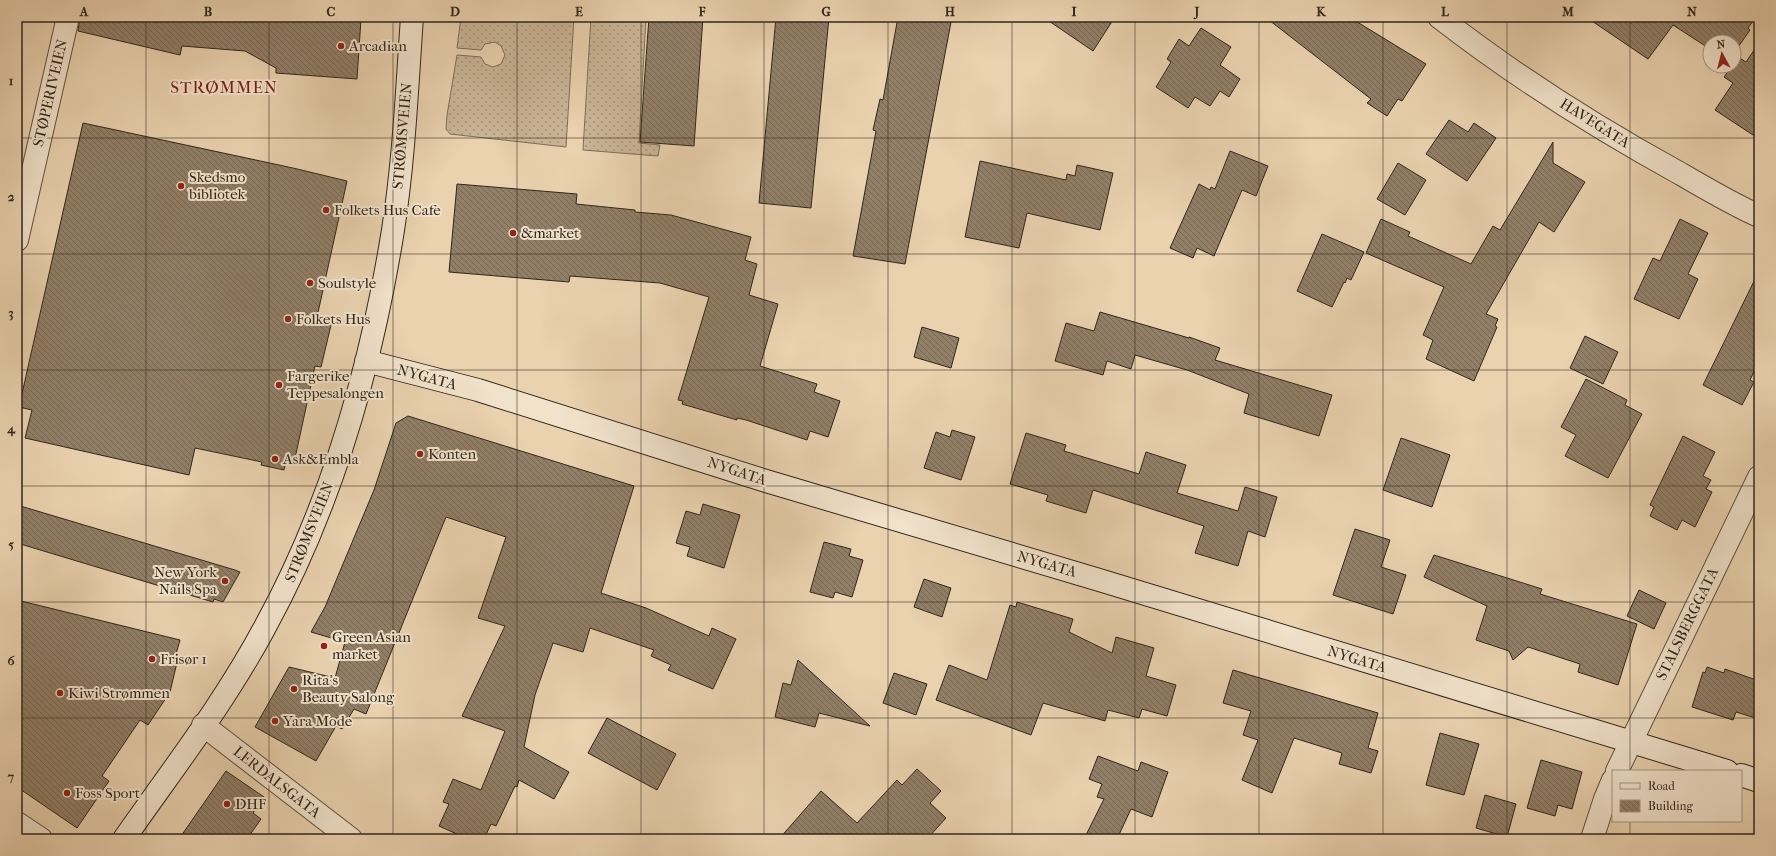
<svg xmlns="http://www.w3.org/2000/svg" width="1776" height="856" viewBox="0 0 1776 856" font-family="'IM FELL French Canon',serif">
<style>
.grass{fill:url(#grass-dots);stroke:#7d6e59}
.building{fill:url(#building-back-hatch);stroke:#30261c}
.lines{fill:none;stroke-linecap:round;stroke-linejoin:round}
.minor-casing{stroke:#5e5141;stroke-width:24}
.secondary-casing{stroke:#30261c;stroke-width:24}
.minor{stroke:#f1e2cb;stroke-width:22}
.secondary{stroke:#f1e2cb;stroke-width:22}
.grid{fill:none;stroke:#30261c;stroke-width:1;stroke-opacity:0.55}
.poi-dot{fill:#8f2418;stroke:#f1e2cb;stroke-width:1.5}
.labels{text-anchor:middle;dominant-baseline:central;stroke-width:4;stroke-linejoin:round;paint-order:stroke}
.poi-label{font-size:15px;fill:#30261c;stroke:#f1e2cb;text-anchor:start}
.street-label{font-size:15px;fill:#30261c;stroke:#f1e2cb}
.quarter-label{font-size:17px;letter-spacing:1px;fill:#7a1f14;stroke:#f1e2cb}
.neatline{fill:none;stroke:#30261c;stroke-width:1.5}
.grid-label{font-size:13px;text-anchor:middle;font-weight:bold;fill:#30261c}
</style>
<defs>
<pattern id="grass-dots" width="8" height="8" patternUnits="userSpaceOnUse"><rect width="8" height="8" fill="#cab596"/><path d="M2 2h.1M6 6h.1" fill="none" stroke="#a4937a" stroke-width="1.8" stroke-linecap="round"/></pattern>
<pattern id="building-back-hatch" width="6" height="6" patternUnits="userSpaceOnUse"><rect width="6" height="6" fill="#917f68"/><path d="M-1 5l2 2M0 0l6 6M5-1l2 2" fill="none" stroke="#776855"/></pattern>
</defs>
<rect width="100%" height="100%" fill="#ead2af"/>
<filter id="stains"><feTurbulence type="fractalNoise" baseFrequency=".005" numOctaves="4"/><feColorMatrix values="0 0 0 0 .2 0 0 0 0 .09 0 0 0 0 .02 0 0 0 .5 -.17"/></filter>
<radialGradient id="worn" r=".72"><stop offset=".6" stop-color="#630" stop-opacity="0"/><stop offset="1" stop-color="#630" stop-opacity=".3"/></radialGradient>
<path class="grass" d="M 461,17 L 574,17 L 566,147 L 450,134 L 446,129 L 447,115 L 457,55 L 481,57 L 485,64 L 493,67 L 501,64 L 505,55 L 501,46 L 495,42 L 485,44 L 481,50 L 457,48 Z
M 591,17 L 646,17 L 639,143 L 660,145 L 658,156 L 583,150 Z"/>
<path class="building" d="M 80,17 L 336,17 L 361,19 L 357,79 L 276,73 L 276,68 L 245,51 L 182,46 L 180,55 L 78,31 Z
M 649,17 L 703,17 L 694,146 L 640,142 Z
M 776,17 L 829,17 L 811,208 L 759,203 Z
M 898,17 L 952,17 L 905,264 L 853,256 L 876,131 L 873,130 L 880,99 L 883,100 Z
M 1043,17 L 1115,17 L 1093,51 Z
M 1265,17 L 1349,17 L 1426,64 L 1402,101 L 1398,99 L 1387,116 L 1367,103 L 1371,99 Z
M 1586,17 L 1756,17 L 1748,28 L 1750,30 L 1734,53 L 1734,42 L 1710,42 L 1710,49 L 1673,25 L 1648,59 Z
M 1201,28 L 1231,47 L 1220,65 L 1240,79 L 1229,97 L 1220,91 L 1210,106 L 1195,97 L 1188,108 L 1156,87 L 1171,62 L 1167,59 L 1179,39 L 1189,46 Z
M 1759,43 L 1759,139 L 1715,110 L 1733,83 L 1724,77 L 1732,66 L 1734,66 L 1734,62 L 1738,57 L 1746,62 Z
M 1449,120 L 1468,132 L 1474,123 L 1496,138 L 1467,181 L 1426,154 Z
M 83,123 L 293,168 L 347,181 L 317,317 L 332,321 L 321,367 L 315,366 L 294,463 L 286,462 L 284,470 L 261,465 L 262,462 L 195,448 L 189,475 L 25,438 L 32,410 L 19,407 Z
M 1553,142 L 1553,163 L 1585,182 L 1554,232 L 1539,222 L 1486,314 L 1498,319 L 1495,326 L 1497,327 L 1474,381 L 1426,359 L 1433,340 L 1423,335 L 1444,287 L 1366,253 L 1381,219 L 1410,232 L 1408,236 L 1471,264 L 1493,226 L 1500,230 Z
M 1230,151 L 1268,166 L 1256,196 L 1242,190 L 1214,256 L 1197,248 L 1193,258 L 1170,248 L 1199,184 L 1210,190 L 1211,187 L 1215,189 Z
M 980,161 L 1066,180 L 1067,174 L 1075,176 L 1077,165 L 1113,173 L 1100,230 L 1027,213 L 1019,248 L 965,237 Z
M 1398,163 L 1426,180 L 1405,215 L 1377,199 Z
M 457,184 L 577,194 L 576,204 L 635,210 L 635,212 L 671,215 L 751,237 L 745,260 L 757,264 L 749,295 L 778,304 L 760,366 L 817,384 L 814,392 L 840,401 L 828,437 L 810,431 L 807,440 L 746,420 L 737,418 L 737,420 L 682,404 L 683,401 L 678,400 L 709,297 L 660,283 L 570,276 L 569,282 L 449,272 Z
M 1680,219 L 1708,233 L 1688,274 L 1698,279 L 1679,319 L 1634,299 L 1653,258 L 1660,261 Z
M 1322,234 L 1364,252 L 1351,280 L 1347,278 L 1345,283 L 1344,282 L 1332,307 L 1297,291 Z
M 1759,271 L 1759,361 L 1750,380 L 1754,382 L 1742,405 L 1703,385 Z
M 1100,312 L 1189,338 L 1189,337 L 1220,348 L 1215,360 L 1332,395 L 1319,436 L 1244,413 L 1249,394 L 1187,370 L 1135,355 L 1131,369 L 1107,361 L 1103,375 L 1055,361 L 1066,323 L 1094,331 Z
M 922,327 L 959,338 L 951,368 L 914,357 Z
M 1585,336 L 1618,352 L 1603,384 L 1570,368 Z
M 1586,379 L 1627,400 L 1625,405 L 1642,414 L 1608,478 L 1565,456 L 1576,435 L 1561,427 Z
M 408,416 L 634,486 L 601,593 L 646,608 L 709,636 L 712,628 L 736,639 L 713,689 L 668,670 L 671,665 L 651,656 L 654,650 L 590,628 L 583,652 L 553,643 L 535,695 L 524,747 L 569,772 L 554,799 L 519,780 L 517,787 L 515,786 L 496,826 L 491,824 L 484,839 L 468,839 L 439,826 L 449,804 L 443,802 L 453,779 L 481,790 L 505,731 L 462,716 L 505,626 L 478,618 L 506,537 L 446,517 L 366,714 L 354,709 L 342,729 L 336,726 L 316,761 L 255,727 L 289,667 L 335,678 L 345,642 L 311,632 L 325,607 L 374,490 L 396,423 Z
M 952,430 L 975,437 L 961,480 L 924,468 L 936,432 L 950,437 Z
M 1026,433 L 1066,445 L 1064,451 L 1139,474 L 1146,452 L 1186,465 L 1177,493 L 1238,511 L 1245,487 L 1277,497 L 1265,537 L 1248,531 L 1238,566 L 1195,553 L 1204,526 L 1093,490 L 1086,513 L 1046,501 L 1048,495 L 1010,484 Z
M 1683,436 L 1715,452 L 1703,476 L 1711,480 L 1706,489 L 1712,492 L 1695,527 L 1682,520 L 1677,530 L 1650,516 L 1654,507 L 1650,505 Z
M 1401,438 L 1450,455 L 1432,507 L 1383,490 Z
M 703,504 L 740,515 L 724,568 L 687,556 L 690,547 L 676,543 L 686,511 L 700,515 Z
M 17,505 L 235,570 L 240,572 L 223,602 L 214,599 L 213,602 L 17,543 Z
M 1355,529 L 1390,540 L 1381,567 L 1406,575 L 1393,614 L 1333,595 Z
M 824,542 L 851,549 L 849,556 L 863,560 L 852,597 L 835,592 L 833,598 L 810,592 Z
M 1434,555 L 1542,589 L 1540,594 L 1637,624 L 1618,685 L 1578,672 L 1580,664 L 1528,647 L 1513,660 L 1509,651 L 1476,640 L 1487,606 L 1424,577 Z
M 924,579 L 951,588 L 942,617 L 914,607 Z
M 1639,590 L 1666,603 L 1654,629 L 1627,616 Z
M 17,600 L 180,640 L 176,654 L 179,654 L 170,692 L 148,725 L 140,720 L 102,776 L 109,781 L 77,828 L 17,787 Z
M 1017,602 L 1073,619 L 1069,632 L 1112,653 L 1116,637 L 1154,648 L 1146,676 L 1176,685 L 1167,716 L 1142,709 L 1139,718 L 1108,710 L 1105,721 L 1043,703 L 1031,735 L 936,700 L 949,665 L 987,680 L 1010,605 L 1016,607 Z
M 798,660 L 870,726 L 819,713 L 815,727 L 775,717 L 783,683 L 791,685 Z
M 1707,667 L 1724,673 L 1725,669 L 1759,681 L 1759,719 L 1736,712 L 1733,720 L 1692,707 L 1703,672 L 1705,673 Z
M 1233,670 L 1378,713 L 1368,748 L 1378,751 L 1371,773 L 1339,764 L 1342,753 L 1294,738 L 1272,793 L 1242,780 L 1258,740 L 1243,735 L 1251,711 L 1223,703 Z
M 894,673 L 927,684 L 916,715 L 883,703 Z
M 607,718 L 676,754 L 657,790 L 588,753 Z
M 1440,733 L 1479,744 L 1464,795 L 1426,785 Z
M 1098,756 L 1138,771 L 1141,762 L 1168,772 L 1152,817 L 1131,809 L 1117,839 L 1084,839 L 1104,799 L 1097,797 L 1102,784 L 1089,779 Z
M 1541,760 L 1582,772 L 1572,809 L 1558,805 L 1555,816 L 1527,808 Z
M 917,769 L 941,791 L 930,803 L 946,818 L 927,839 L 779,839 L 821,791 L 857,823 L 897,780 L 902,785 Z
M 226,771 L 264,797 L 253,813 L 261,819 L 247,839 L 179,839 Z
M 1485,795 L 1516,804 L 1507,837 L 1476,828 Z"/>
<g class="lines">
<defs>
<path id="minor" d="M 1439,17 C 1515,76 1597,128 1681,174 C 1707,189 1732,204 1759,216
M 17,240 L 68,17
M 203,725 L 351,839
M 1617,771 L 1759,477
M 17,823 L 41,839
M 1592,839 L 1605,799 L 1613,780"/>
<path id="secondary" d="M 366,361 L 478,390 L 766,481 L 1096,579 L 1727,771
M 1741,775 L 1759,781
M 124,839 C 172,770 225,702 265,627 C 332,505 371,368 393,230 C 404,160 407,88 412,17"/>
</defs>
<use href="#minor" class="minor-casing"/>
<use href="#secondary" class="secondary-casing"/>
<use href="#minor" class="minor"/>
<use href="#secondary" class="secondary"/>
</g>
<path class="grid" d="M 146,17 L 146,839M 269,17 L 269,839M 393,17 L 393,839M 517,17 L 517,839M 641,17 L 641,839M 764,17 L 764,839M 888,17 L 888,839M 1012,17 L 1012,839M 1135,17 L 1135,839M 1259,17 L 1259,839M 1383,17 L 1383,839M 1507,17 L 1507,839M 1630,17 L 1630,771M 17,138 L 1759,138M 17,254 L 1759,254M 17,370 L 1759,370M 17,486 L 1759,486M 17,602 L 1759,602M 17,718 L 1759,718M 1630,821 L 1630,839"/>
<g class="poi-dot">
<circle cx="341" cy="46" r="4"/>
<circle cx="181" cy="186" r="4"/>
<circle cx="326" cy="210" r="4"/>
<circle cx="513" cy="233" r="4"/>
<circle cx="310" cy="283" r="4"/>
<circle cx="288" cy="319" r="4"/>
<circle cx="279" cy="385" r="4"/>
<circle cx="420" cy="454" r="4"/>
<circle cx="275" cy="459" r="4"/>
<circle cx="225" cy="581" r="4"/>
<circle cx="324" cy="646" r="4"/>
<circle cx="152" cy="659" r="4"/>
<circle cx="294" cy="689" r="4"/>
<circle cx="60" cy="693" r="4"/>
<circle cx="275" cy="721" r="4"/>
<circle cx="67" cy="793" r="4"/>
<circle cx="227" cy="804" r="4"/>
</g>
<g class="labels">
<g class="poi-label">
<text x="349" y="46">Arcadian</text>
<text x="189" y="177">Skedsmo<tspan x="189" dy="17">bibliotek</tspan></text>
<text x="334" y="210">Folkets Hus Cafe</text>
<text x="521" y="233">&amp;market</text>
<text x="318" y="283">Soulstyle</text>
<text x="296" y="319">Folkets Hus</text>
<text x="287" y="376">Fargerike<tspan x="287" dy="17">Teppesalongen</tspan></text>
<text x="428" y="454">Konten</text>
<text x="283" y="459">Ask&amp;Embla</text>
<text x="217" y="572" text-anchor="end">New York<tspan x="217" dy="17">Nails Spa</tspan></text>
<text x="332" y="637">Green Asian<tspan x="332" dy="17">market</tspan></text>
<text x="160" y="659">Frisør 1</text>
<text x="302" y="680">Rita's<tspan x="302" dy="17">Beauty Salong</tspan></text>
<text x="68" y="693">Kiwi Strømmen</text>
<text x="283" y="721">Yara Mode</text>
<text x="75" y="793">Foss Sport</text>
<text x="235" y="804">DHF</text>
</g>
<g class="street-label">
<text transform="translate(50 93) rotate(-77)">STØPERIVEIEN</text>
<text transform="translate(1595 123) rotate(32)">HAVEGATA</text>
<text transform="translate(402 136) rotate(-85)">STRØMSVEIEN</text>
<text transform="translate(427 377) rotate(15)">NYGATA</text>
<text transform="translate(737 471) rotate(18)">NYGATA</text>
<text transform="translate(309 532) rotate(-68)">STRØMSVEIEN</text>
<text transform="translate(1047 564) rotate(16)">NYGATA</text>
<text transform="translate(1687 624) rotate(-64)">STALSBERGGATA</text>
<text transform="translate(1357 659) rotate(17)">NYGATA</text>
<text transform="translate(277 782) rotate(38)">LERDALSGATA</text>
</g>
<g class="quarter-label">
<text x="224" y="87">STRØMMEN</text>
</g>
</g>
<rect width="1776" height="856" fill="none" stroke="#ead2af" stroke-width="44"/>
<rect x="1612" y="770" width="130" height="52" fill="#f1e2cb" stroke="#a49785"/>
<rect x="1620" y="783" width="20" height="6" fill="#f1e2cb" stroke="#a49785"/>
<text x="1648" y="790" font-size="12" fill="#30261c">Road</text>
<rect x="1620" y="800" width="20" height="12" fill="url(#building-back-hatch)" stroke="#a49785"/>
<text x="1648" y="810" font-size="12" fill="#30261c">Building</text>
<g transform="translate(1722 54) rotate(353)"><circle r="19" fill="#f1e2cb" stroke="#a49785"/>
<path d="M0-3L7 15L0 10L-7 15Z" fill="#8f2418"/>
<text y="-6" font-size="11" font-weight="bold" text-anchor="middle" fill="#30261c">N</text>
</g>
<rect x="22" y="22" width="1732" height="812" class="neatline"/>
<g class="grid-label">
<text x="84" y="16">A</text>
<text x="208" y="16">B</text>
<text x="331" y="16">C</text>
<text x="455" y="16">D</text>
<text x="579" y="16">E</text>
<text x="702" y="16">F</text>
<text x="826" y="16">G</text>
<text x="950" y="16">H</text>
<text x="1074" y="16">I</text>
<text x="1197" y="16">J</text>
<text x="1321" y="16">K</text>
<text x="1445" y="16">L</text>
<text x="1568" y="16">M</text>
<text x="1692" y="16">N</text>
<text x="11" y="85">1</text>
<text x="11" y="201">2</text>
<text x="11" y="317">3</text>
<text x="11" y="433">4</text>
<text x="11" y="549">5</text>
<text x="11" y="665">6</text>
<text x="11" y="781">7</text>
</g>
<rect width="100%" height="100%" filter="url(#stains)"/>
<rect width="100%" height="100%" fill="url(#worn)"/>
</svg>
